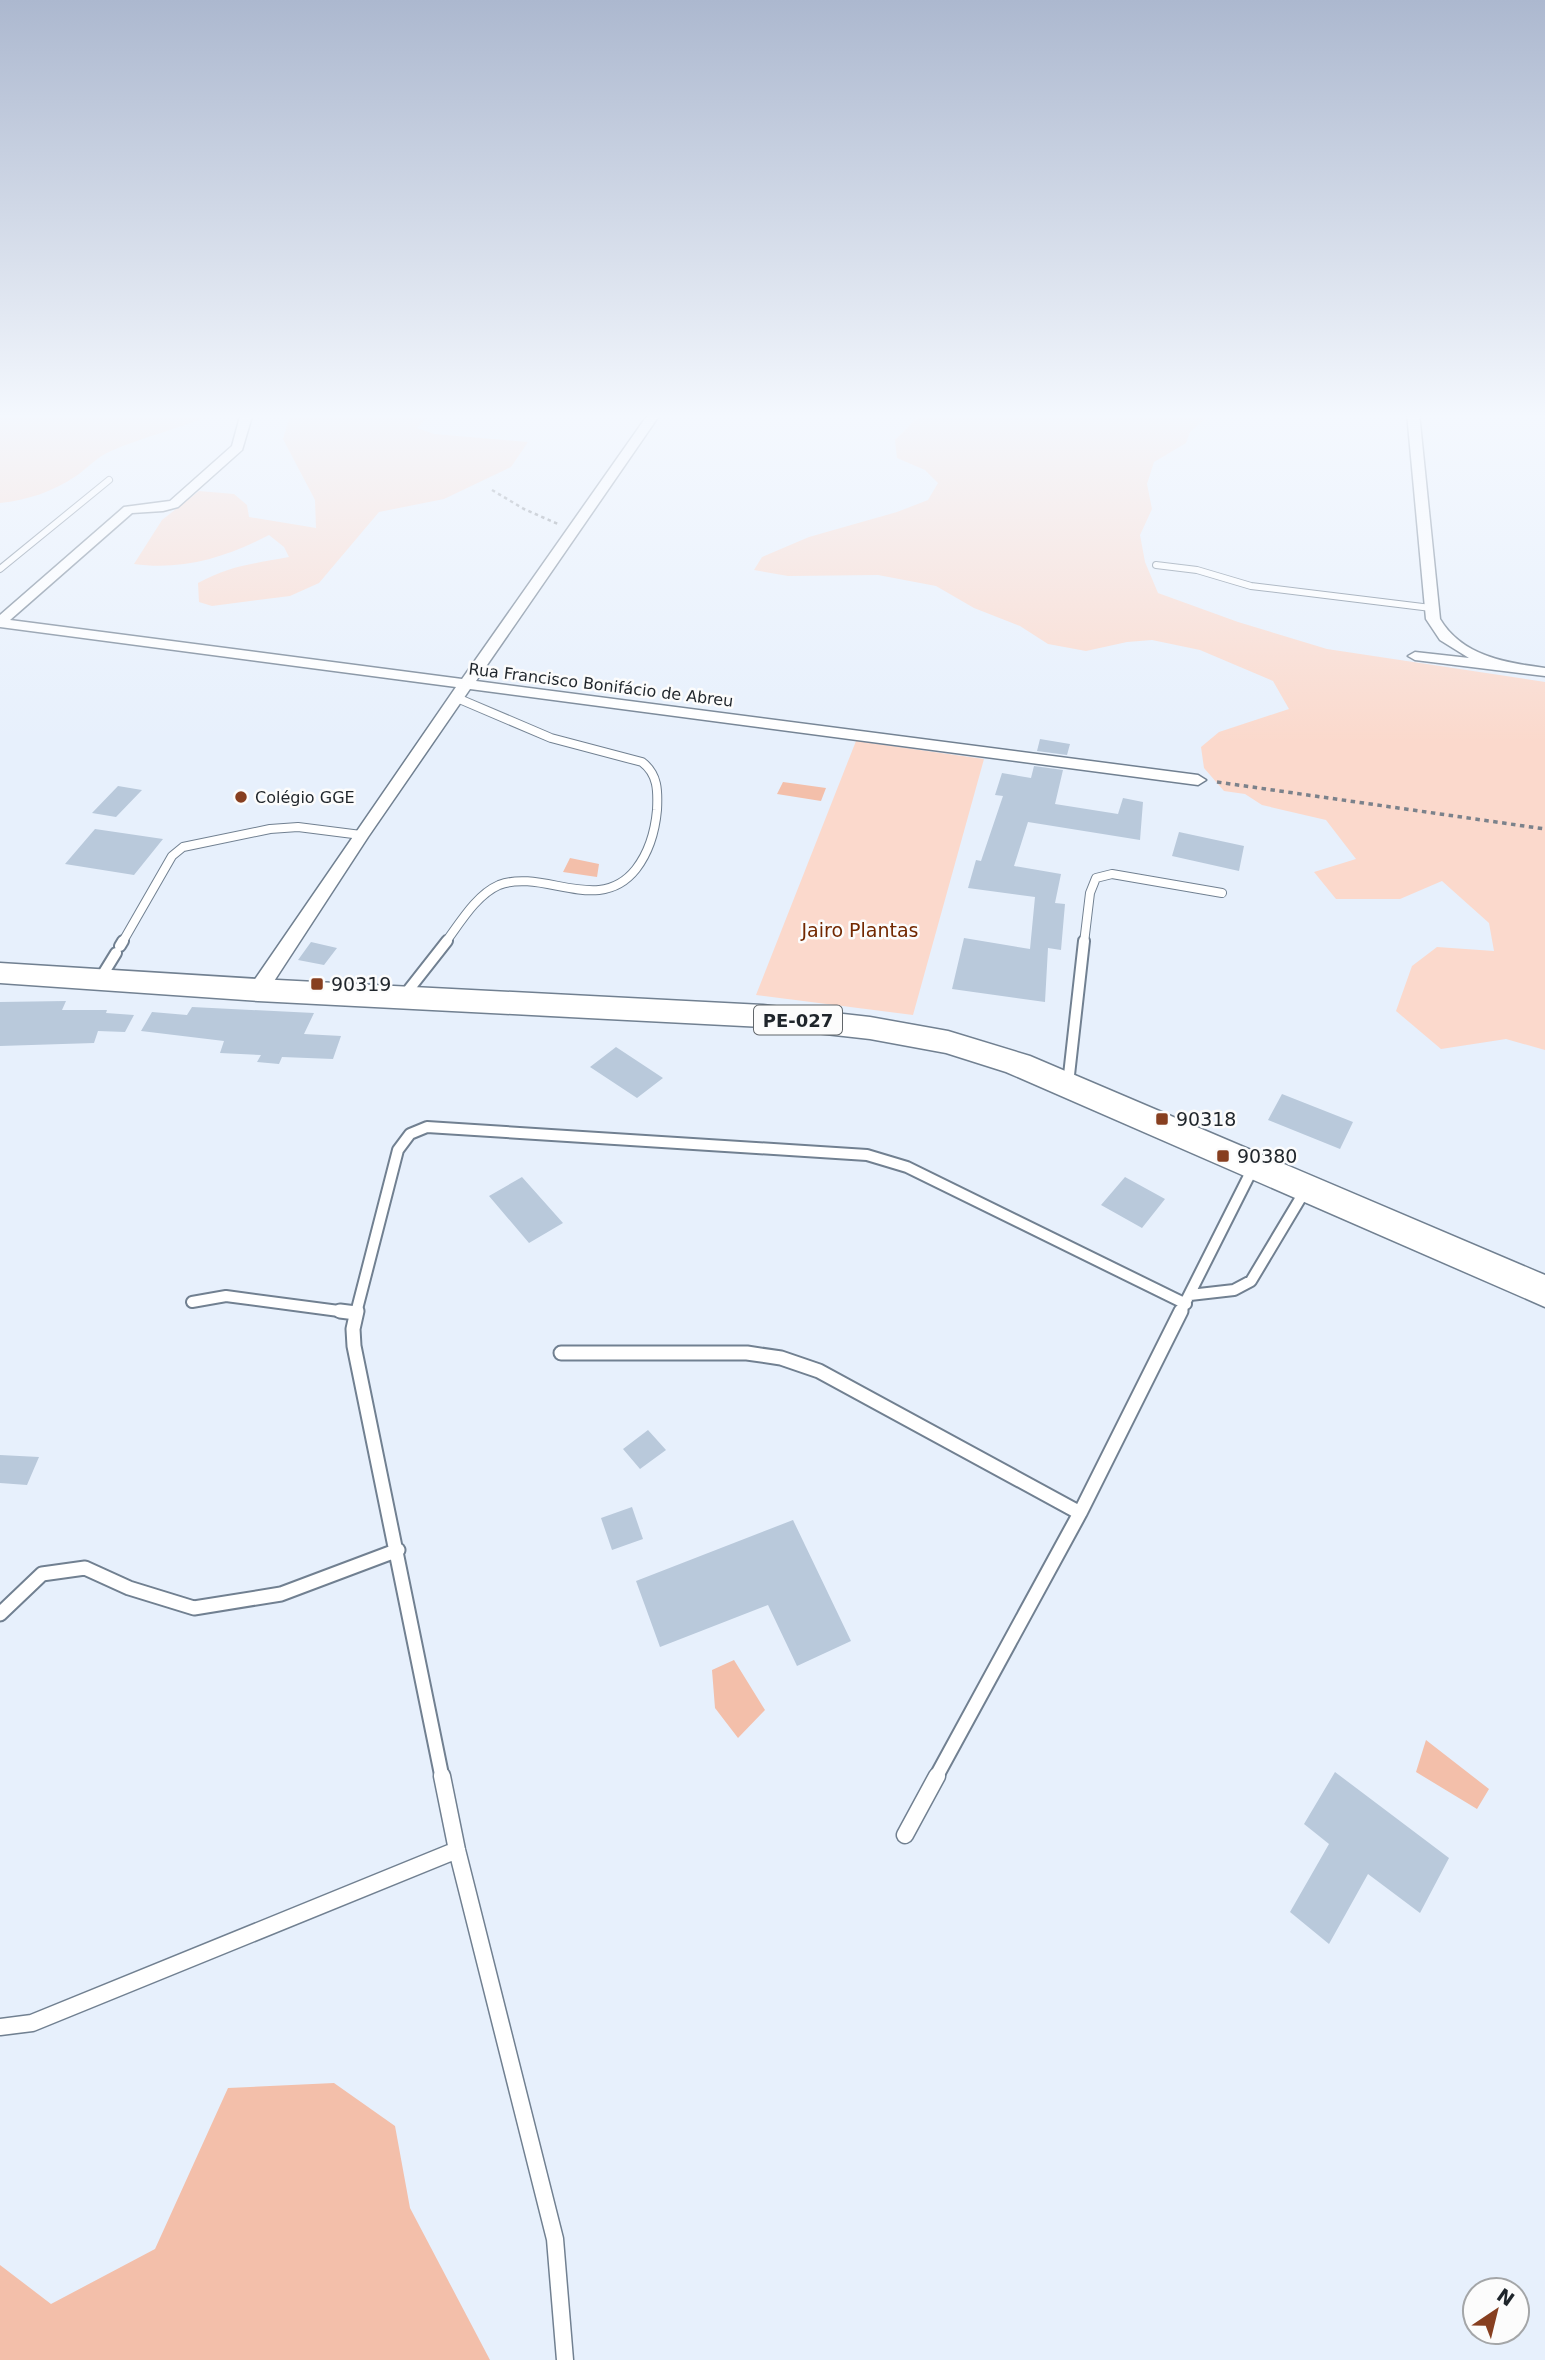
<svg xmlns="http://www.w3.org/2000/svg" width="1545" height="2360" viewBox="0 0 1545 2360" font-family="'DejaVu Sans',sans-serif">
<style>
.green{fill:#fbd9cc}
.water{fill:#f3bfaa}
.building{fill:#b9c9db}
.lines{fill:none;stroke-linecap:round;stroke-linejoin:round}
.lane-far4-casing{stroke:#718091;stroke-width:8}
.lane-far3-casing{stroke:#718091;stroke-width:10}
.lane-far2-casing{stroke:#718091;stroke-width:14}
.lane-far1-casing{stroke:#718091;stroke-width:17}
.lane-casing{stroke:#718091;stroke-width:19}
.street-casing{stroke:#718091;stroke-width:3}
.primary-casing{stroke:#718091;stroke-width:3}
.path-far1{stroke:#7b828b;stroke-width:2.5;stroke-dasharray:3.5 3.5;stroke-linecap:butt}
.path{stroke:#7b828b;stroke-width:3.5;stroke-dasharray:4.5 4.5;stroke-linecap:butt}
.lane-far4{stroke:#fff;stroke-width:6}
.lane-far3{stroke:#fff;stroke-width:8}
.lane-far2{stroke:#fff;stroke-width:10}
.lane-far1{stroke:#fff;stroke-width:13}
.lane{stroke:#fff;stroke-width:16}
.street{fill:#fff;fill-rule:evenodd}
.primary{fill:#fff;fill-rule:evenodd}
.poi-dot{fill:#873f20;stroke:#fcfcfc;stroke-width:2.5}
.labels{text-anchor:middle;dominant-baseline:central;stroke-width:5;stroke-linejoin:round;paint-order:stroke}
.far-street-label{font-size:16px;fill:#1f252b;stroke:#fcfcfc}
.far-poi-label{font-size:16px;fill:#1f252b;stroke:#fcfcfc;text-anchor:start}
.shield{fill:#fcfcfc;stroke:#61666a;stroke-width:2}
.shield-label{font-size:18px;font-weight:bold;fill:#1f252b}
.park-label{font-size:19px;fill:#722801;stroke:#fcfcfc}
.poi-label{font-size:19px;fill:#1f252b;stroke:#fcfcfc;text-anchor:start}
</style>
<rect width="100%" height="100%" fill="#e7f0fc"/>
<path class="green" d="M 0,413 L 212,413 C 180,430 144,436 111,451 C 95,458 88,468 76,476 C 52,492 28,500 0,503 Z
M 291,413 L 431,413 L 417,428 L 434,434 L 528,442 L 511,467 L 444,499 L 379,512 L 319,583 L 290,596 L 212,606 L 199,602 L 198,583 C 231,565 253,564 289,557 L 284,547 L 269,535 C 227,557 182,571 134,564 L 162,520 L 199,491 L 234,494 L 247,505 L 249,517 L 316,528 L 315,500 L 283,439 Z
M 917,413 L 1212,413 L 1190,432 L 1186,443 L 1154,462 L 1147,484 L 1152,509 L 1140,535 L 1145,562 L 1158,593 L 1238,622 L 1327,649 L 1545,682 L 1545,1050 L 1506,1039 L 1441,1049 L 1396,1011 L 1412,966 L 1437,947 L 1494,951 L 1489,923 L 1442,881 L 1400,899 L 1336,899 L 1314,872 L 1356,859 L 1326,820 L 1262,805 L 1245,794 L 1224,791 L 1204,768 L 1201,747 L 1219,732 L 1289,709 L 1273,681 L 1200,650 L 1152,640 L 1127,642 L 1086,651 L 1048,644 L 1020,626 L 974,608 L 936,586 L 878,575 L 788,576 L 754,570 L 762,557 L 809,537 L 897,512 L 928,500 L 938,483 L 925,470 L 897,458 L 895,440 L 920,415 Z
M 856,741 L 984,759 L 913,1015 L 756,995 Z"/>
<path class="water" d="M 783,782 L 826,788 L 821,801 L 777,794 Z
M 570,858 L 599,864 L 597,877 L 563,872 Z
M 734,1660 L 765,1710 L 738,1738 L 715,1708 L 712,1670 Z
M 1426,1740 L 1489,1789 L 1477,1809 L 1416,1772 Z
M 334,2083 L 395,2126 L 410,2208 L 490,2360 L 0,2360 L 0,2265 L 51,2304 L 155,2249 L 228,2088 Z"/>
<path class="building" d="M 1040,739 L 1070,744 L 1067,755 L 1037,751 Z
M 1034,766 L 1063,770 L 1055,804 L 1118,814 L 1123,798 L 1143,802 L 1140,840 L 1028,822 L 1014,866 L 1061,874 L 1055,903 L 1065,904 L 1061,950 L 1048,948 L 1045,1002 L 952,989 L 964,938 L 1030,949 L 1035,897 L 968,888 L 976,860 L 981,861 L 1003,796 L 995,795 L 1002,773 L 1031,778 Z
M 118,786 L 142,790 L 116,817 L 92,813 Z
M 95,829 L 163,839 L 134,875 L 65,864 Z
M 1179,832 L 1244,846 L 1239,871 L 1172,856 Z
M 311,942 L 337,948 L 324,965 L 298,960 Z
M 66,1001 L 62,1010 L 107,1010 L 106,1013 L 134,1015 L 125,1032 L 98,1031 L 94,1043 L 0,1046 L 0,1002 Z
M 192,1007 L 314,1013 L 304,1034 L 341,1036 L 333,1059 L 282,1057 L 279,1064 L 257,1062 L 261,1055 L 220,1053 L 224,1041 L 141,1031 L 152,1012 L 187,1015 Z
M 616,1047 L 663,1078 L 637,1098 L 590,1067 Z
M 1282,1094 L 1353,1122 L 1340,1149 L 1268,1120 Z
M 522,1177 L 563,1223 L 529,1243 L 489,1196 Z
M 1125,1177 L 1165,1199 L 1142,1228 L 1101,1205 Z
M 648,1430 L 666,1450 L 640,1469 L 623,1449 Z
M 0,1455 L 39,1457 L 27,1485 L 0,1483 Z
M 632,1507 L 643,1539 L 612,1550 L 601,1518 Z
M 793,1520 L 851,1641 L 797,1666 L 768,1605 L 660,1647 L 636,1581 Z
M 1335,1772 L 1449,1858 L 1420,1913 L 1368,1874 L 1329,1944 L 1290,1912 L 1329,1844 L 1304,1824 Z"/>
<g class="lines">
<defs>
<path id="lane-far4" d="M 1156,565 L 1197,570 L 1251,586 L 1431,608
M 0,569 L 109,480"/>
<path id="lane-far3" d="M 122,943 L 172,856 L 183,847 L 270,829 L 298,827 L 361,835
M 445,943 C 460,923 476,895 499,885 C 544,868 599,916 636,869 C 649,852 655,832 657,810 C 658,791 658,774 642,762 L 551,738 L 457,698
M 1084,943 L 1090,893 L 1096,878 L 1112,874 L 1222,893"/>
<path id="lane-far2" d="M 120,946 L 123,941
M 100,979 L 116,953
M 403,997 L 447,941
M 1068,1084 L 1084,941
M 1190,1295 L 1234,1290 L 1251,1281 L 1306,1189
M 192,1302 L 226,1296 L 354,1313
M 356,1313 L 398,1150 L 410,1134 L 427,1127 L 867,1155 L 907,1167 L 1186,1304
M 1180,1313 L 1254,1166"/>
<path id="lane-far1" d="M 340,1311 L 356,1313
M 357,1311 L 353,1329 L 354,1346 L 442,1777
M 561,1353 L 747,1353 L 781,1358 L 819,1371 L 1080,1513 L 1181,1311
M 0,1614 L 42,1574 L 85,1568 L 129,1588 L 194,1608 L 281,1594 L 398,1550
M 936,1777 L 1080,1513"/>
<path id="lane" d="M 442,1776 L 457,1850 L 555,2239 L 565,2360
M 905,1835 L 937,1776
M 0,2027 L 32,2023 L 457,1850"/>
<path id="street" d="M 241,413 L 253,413 L 242,450 L 178,507 L 163,511 L 132,513 L 10,620 L 462,679 L 649,413 L 661,413 L 476,681 L 1198,775 L 1206,780 L 1198,785 L 470,689 L 368,837 L 265,995 L 251,995 L 249,990 L 251,985 L 456,687 L 0,627 L 0,615 L 124,507 L 170,501 L 232,446 Z
M 1407,413 L 1419,413 L 1440,619 C 1462,656 1506,663 1545,668 L 1545,676 L 1415,660 L 1408,656 L 1415,652 L 1469,658 L 1440,640 L 1426,619 Z"/>
<path id="primary" d="M 0,963 L 258,979 L 763,1005 L 870,1017 L 948,1031 L 1030,1056 L 1545,1275 L 1545,1307 L 1006,1072 L 946,1053 L 870,1039 L 763,1027 L 258,1001 L 0,983 Z"/>
</defs>
<use href="#lane-far4" class="lane-far4-casing"/>
<use href="#lane-far3" class="lane-far3-casing"/>
<use href="#lane-far2" class="lane-far2-casing"/>
<use href="#lane-far1" class="lane-far1-casing"/>
<use href="#lane" class="lane-casing"/>
<use href="#street" class="street-casing"/>
<use href="#primary" class="primary-casing"/>
<path class="path-far1" d="M 492,490 L 524,509 L 558,524"/>
<path class="path" d="M 1217,782 L 1545,829"/>
<use href="#lane-far4" class="lane-far4"/>
<use href="#lane-far3" class="lane-far3"/>
<use href="#lane-far2" class="lane-far2"/>
<use href="#lane-far1" class="lane-far1"/>
<use href="#lane" class="lane"/>
<use href="#street" class="street"/>
<use href="#primary" class="primary"/>
</g>
<linearGradient id="sky" x2="0" y2="1"><stop stop-color="#acb8cf"/><stop offset="0.56" stop-color="#f4f8fe"/><stop offset="1" stop-color="#f4f8fe" stop-opacity="0"/></linearGradient>
<rect width="1545" height="743" fill="url(#sky)"/>
<g class="poi-dot">
<circle cx="241" cy="797" r="7"/>
<rect x="310" y="977" width="14" height="14" rx="3.5"/>
<rect x="1155" y="1112" width="14" height="14" rx="3.5"/>
<rect x="1216" y="1149" width="14" height="14" rx="3.5"/>
</g>
<g class="labels">
<g class="far-street-label">
<text transform="translate(601 685) rotate(7)">Rua Francisco Bonifácio de Abreu</text>
</g>
<g class="far-poi-label">
<text x="255" y="797">Colégio GGE</text>
</g>
<rect class="shield" x="754" y="1005.5" width="88" height="29" rx="5"/>
<g class="shield-label">
<text x="798" y="1020">PE-027</text>
</g>
<g class="park-label">
<text x="860" y="930">Jairo Plantas</text>
</g>
<g class="poi-label">
<text x="331" y="984">90319</text>
<text x="1176" y="1119">90318</text>
<text x="1237" y="1156">90380</text>
</g>
</g>
<g transform="translate(1496 2311) rotate(35)"><circle r="33" fill="#fcfcfc" stroke="#a4a6a8" stroke-width="2"/>
<path d="M0-5L12 26L0 18L-12 26Z" fill="#873f20"/>
<text y="-10" font-size="19" font-weight="bold" text-anchor="middle" fill="#1f252b">N</text>
</g>
</svg>
